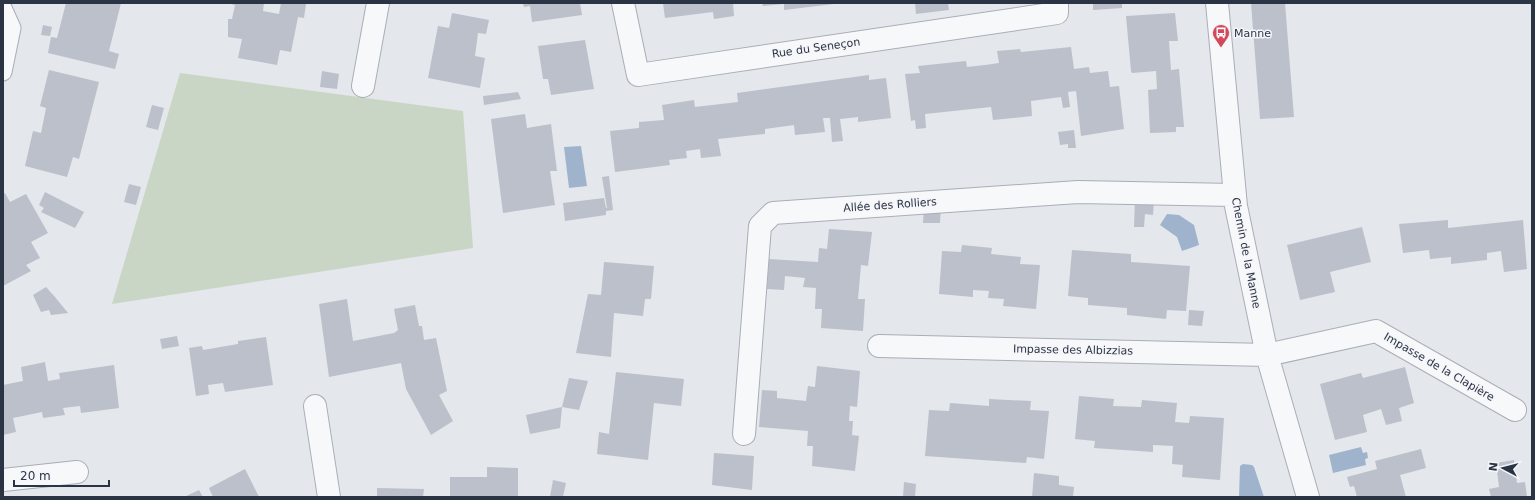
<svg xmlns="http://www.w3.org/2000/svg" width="1535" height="500" viewBox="0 0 1535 500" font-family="'DejaVu Sans',sans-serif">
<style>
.green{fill:#c9d6c5}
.water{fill:#9fb4cc}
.building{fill:#bbc0ca}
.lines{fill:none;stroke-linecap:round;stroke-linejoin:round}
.service-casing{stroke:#a9aeb7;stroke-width:19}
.minor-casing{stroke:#a9aeb7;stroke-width:24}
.service{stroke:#f7f8fa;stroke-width:17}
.minor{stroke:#f7f8fa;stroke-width:22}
.labels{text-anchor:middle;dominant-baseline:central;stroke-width:3;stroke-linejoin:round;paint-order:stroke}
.poi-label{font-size:11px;fill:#2b3445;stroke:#f4f6f9;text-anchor:start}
.street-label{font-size:11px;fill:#2b3445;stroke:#f4f6f9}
</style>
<rect width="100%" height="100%" fill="#e4e7ec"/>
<path class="green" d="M 180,73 L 463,111 L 473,248 L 112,304 Z"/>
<path class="water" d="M 581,146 L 587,186 L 569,188 L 564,147 Z
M 1167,214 L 1179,215 L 1194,225 L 1199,245 L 1182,251 L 1177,237 L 1160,225 Z
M 1361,447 L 1363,453 L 1367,452 L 1368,458 L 1365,459 L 1366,465 L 1333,473 L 1329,455 Z
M 1243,464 L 1252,465 L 1254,467 L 1264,497 L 1239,497 L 1240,466 Z"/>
<path class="building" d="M 66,3 L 121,3 L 109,51 L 119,54 L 115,69 L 48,53 L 51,37 L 57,38 Z
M 231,3 L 264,3 L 263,11 L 279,14 L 281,3 L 306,4 L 304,18 L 298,17 L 291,52 L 280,50 L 277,65 L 238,58 L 242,39 L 228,37 L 228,19 L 232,19 L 235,5 L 231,4 Z
M 523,3 L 580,3 L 582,15 L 532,22 L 530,6 L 524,7 Z
M 663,3 L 733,3 L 734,16 L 714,19 L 713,12 L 665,18 Z
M 762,3 L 783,3 L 783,4 L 763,6 Z
M 784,3 L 834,3 L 834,4 L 784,10 Z
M 915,3 L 948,3 L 949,10 L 916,14 Z
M 1093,3 L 1122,3 L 1122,8 L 1093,10 Z
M 1251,3 L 1285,3 L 1294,117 L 1260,119 Z
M 452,13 L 489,20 L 486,34 L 478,33 L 475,56 L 485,58 L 480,88 L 428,78 L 438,26 L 449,28 Z
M 1175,13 L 1178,41 L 1169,41 L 1171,70 L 1179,69 L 1184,127 L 1176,127 L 1176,132 L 1150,133 L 1148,90 L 1157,89 L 1156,71 L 1132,73 L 1131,71 L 1126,16 Z
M 43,25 L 52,27 L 50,36 L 41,35 Z
M 585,40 L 594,89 L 551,95 L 548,79 L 543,79 L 538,46 Z
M 1071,47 L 1074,69 L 1089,67 L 1090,73 L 1108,71 L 1110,87 L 1119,86 L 1124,129 L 1081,136 L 1076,91 L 1068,92 L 1070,107 L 1063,108 L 1061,97 L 1031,101 L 1032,116 L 993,120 L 991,107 L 925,114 L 926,128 L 916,129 L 915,120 L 911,121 L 905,74 L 920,73 L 918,66 L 966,61 L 967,67 L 985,65 L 999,63 L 997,51 L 1020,49 L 1021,52 Z
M 49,70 L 99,82 L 79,159 L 73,157 L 67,177 L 25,166 L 33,131 L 41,133 L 46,108 L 40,106 Z
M 322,71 L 339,74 L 337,89 L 320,87 Z
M 869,75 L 869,80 L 886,78 L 891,118 L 858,122 L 858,117 L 840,119 L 843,141 L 832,142 L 830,118 L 823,118 L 825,132 L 795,135 L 794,125 L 765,129 L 765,134 L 718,139 L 721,156 L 701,158 L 700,149 L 686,151 L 687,158 L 669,160 L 670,165 L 615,172 L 610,131 L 639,128 L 639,122 L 664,120 L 662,105 L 694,100 L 695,107 L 738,102 L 737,93 Z
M 518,92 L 521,99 L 484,105 L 483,96 Z
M 152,105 L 164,108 L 158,130 L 146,127 Z
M 525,114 L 527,128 L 551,124 L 557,171 L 550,171 L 555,205 L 503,213 L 491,119 Z
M 1074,130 L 1076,148 L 1068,148 L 1068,144 L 1060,145 L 1058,132 Z
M 609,176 L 613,210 L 606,211 L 606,215 L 565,221 L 563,203 L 604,198 L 606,208 L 607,208 L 602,177 Z
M 129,184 L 141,187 L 136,205 L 124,202 Z
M 45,192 L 84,212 L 75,228 L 41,212 L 44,208 L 39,205 Z
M 5,193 L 10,202 L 26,194 L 48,233 L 31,242 L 40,258 L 26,265 L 31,271 L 3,286 L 3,194 Z
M 1135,200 L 1154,201 L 1153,215 L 1145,214 L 1144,227 L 1134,227 Z
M 941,206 L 940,223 L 923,223 L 924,207 Z
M 1448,220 L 1448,228 L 1523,220 L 1527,269 L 1504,272 L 1501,251 L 1487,253 L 1487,260 L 1451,264 L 1451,257 L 1430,259 L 1429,250 L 1403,253 L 1399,224 Z
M 1362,227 L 1371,262 L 1330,272 L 1335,292 L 1300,300 L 1287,245 Z
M 829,229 L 872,232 L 868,266 L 861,265 L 858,299 L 865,299 L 863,331 L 821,328 L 822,309 L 815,309 L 816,288 L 803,287 L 805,278 L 785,276 L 784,290 L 767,289 L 769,259 L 818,262 L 819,248 L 827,249 Z
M 962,245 L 992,248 L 991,254 L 1021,257 L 1020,264 L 1040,265 L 1036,309 L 1003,306 L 1004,299 L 988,298 L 989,291 L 973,290 L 973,297 L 939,294 L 942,251 L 961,252 Z
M 1072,250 L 1131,254 L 1131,262 L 1190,266 L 1186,311 L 1167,310 L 1166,319 L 1127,315 L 1127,308 L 1088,305 L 1088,298 L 1068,296 Z
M 604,262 L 654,266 L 651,299 L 645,299 L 643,316 L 614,313 L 611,357 L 576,353 L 588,294 L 601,295 Z
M 46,287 L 55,297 L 68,313 L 51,315 L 49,310 L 41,312 L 33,295 Z
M 347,299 L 353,341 L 394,333 L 398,330 L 394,309 L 415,305 L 419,326 L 422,326 L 424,340 L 436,338 L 447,391 L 439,395 L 453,421 L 431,435 L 406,389 L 401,363 L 329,377 L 319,304 Z
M 1189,310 L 1204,311 L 1202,326 L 1188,325 Z
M 177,336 L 179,346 L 162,349 L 160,339 Z
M 266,337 L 273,385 L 225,392 L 223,383 L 208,385 L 209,394 L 196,396 L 189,348 L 202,346 L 203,350 L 238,344 L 238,341 Z
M 45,362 L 48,381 L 60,379 L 59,373 L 114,365 L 119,408 L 81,413 L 80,406 L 63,408 L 65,415 L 43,418 L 42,412 L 13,418 L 16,432 L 3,435 L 3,385 L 23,381 L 21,367 Z
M 817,366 L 860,371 L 857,407 L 850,406 L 849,421 L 853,421 L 852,435 L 859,436 L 855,471 L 812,466 L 813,446 L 807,446 L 808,431 L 759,427 L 762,390 L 777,391 L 777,398 L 806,401 L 808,386 L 815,387 Z
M 1405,367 L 1414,403 L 1399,408 L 1402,421 L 1386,425 L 1381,409 L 1363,415 L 1367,432 L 1335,440 L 1320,384 L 1361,373 L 1363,378 Z
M 616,372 L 684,379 L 681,406 L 654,403 L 648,460 L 597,454 L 599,432 L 609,434 Z
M 569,378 L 588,381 L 579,410 L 562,407 Z
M 1079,396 L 1114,399 L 1113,406 L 1141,407 L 1142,400 L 1177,403 L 1175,422 L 1189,423 L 1190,416 L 1224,418 L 1220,480 L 1182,477 L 1183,465 L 1172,464 L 1173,446 L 1153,445 L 1153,452 L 1094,448 L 1095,441 L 1075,439 Z
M 989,399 L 1031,401 L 1030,410 L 1049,411 L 1044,459 L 1027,457 L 1026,463 L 925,456 L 929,410 L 949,411 L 950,403 L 989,406 Z
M 562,407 L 560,428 L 530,434 L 526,415 Z
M 1421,449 L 1426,468 L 1400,475 L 1406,497 L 1357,497 L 1354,486 L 1350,487 L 1347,477 L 1377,469 L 1375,461 Z
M 714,453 L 754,456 L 752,490 L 712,485 Z
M 1514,460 L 1517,483 L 1525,482 L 1527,497 L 1491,497 L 1489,489 L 1499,487 L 1496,463 Z
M 487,467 L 518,468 L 518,497 L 450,497 L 450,477 L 487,477 Z
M 245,469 L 259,497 L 213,497 L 209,488 Z
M 1034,473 L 1059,476 L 1059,485 L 1074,487 L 1073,497 L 1032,497 Z
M 553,480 L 566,483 L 563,497 L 550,497 Z
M 904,482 L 916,484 L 915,497 L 903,497 Z
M 377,488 L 424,489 L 423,497 L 377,497 Z
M 199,490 L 203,497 L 184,497 Z"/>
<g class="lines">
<defs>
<path id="service" d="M 3,72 L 12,28 L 3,8"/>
<path id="minor" d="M 623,3 L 638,75 L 1057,13 L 1057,3
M 1217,3 L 1236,206 L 1267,355 L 1308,497
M 363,86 L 378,3
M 879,346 L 1267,355 L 1376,331 L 1515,410
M 315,406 L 329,497
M 744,434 L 760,226 L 773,213 L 1078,192 L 1234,195
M 3,480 L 77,472"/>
</defs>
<use href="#service" class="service-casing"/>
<use href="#minor" class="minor-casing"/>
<use href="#service" class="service"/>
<use href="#minor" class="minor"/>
</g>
<defs>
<symbol id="bus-pin" viewBox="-11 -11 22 30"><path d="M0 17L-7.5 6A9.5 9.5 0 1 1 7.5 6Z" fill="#d1495b" stroke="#f4f6f9"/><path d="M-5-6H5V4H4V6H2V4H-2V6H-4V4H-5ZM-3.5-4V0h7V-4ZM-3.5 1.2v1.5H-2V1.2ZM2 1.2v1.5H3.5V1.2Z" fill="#fff"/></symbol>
</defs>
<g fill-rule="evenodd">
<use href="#bus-pin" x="1211" y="23" width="20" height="27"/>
</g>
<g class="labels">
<g class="poi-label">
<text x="1234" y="33">Manne</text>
</g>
<g class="street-label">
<text transform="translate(816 48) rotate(-8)">Rue du Seneçon</text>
<text transform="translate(890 205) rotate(-4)">Allée des Rolliers</text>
<text transform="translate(1246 253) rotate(79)">Chemin de la Manne</text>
<text transform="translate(1073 350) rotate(1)">Impasse des Albizzias</text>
<text transform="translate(1439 367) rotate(30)">Impasse de la Clapière</text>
</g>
</g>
<rect width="1535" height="500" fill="none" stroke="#2b3445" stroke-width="8"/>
<g transform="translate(1503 468) rotate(277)" stroke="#f4f6f9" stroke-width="3" paint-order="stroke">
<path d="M0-3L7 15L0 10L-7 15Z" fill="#2b3445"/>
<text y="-6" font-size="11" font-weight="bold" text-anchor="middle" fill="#2b3445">N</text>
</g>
<path d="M14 480v6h95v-6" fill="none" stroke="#2b3445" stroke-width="2"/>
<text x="20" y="480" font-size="12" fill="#2b3445" stroke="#f4f6f9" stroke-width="3" paint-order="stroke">20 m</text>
</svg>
